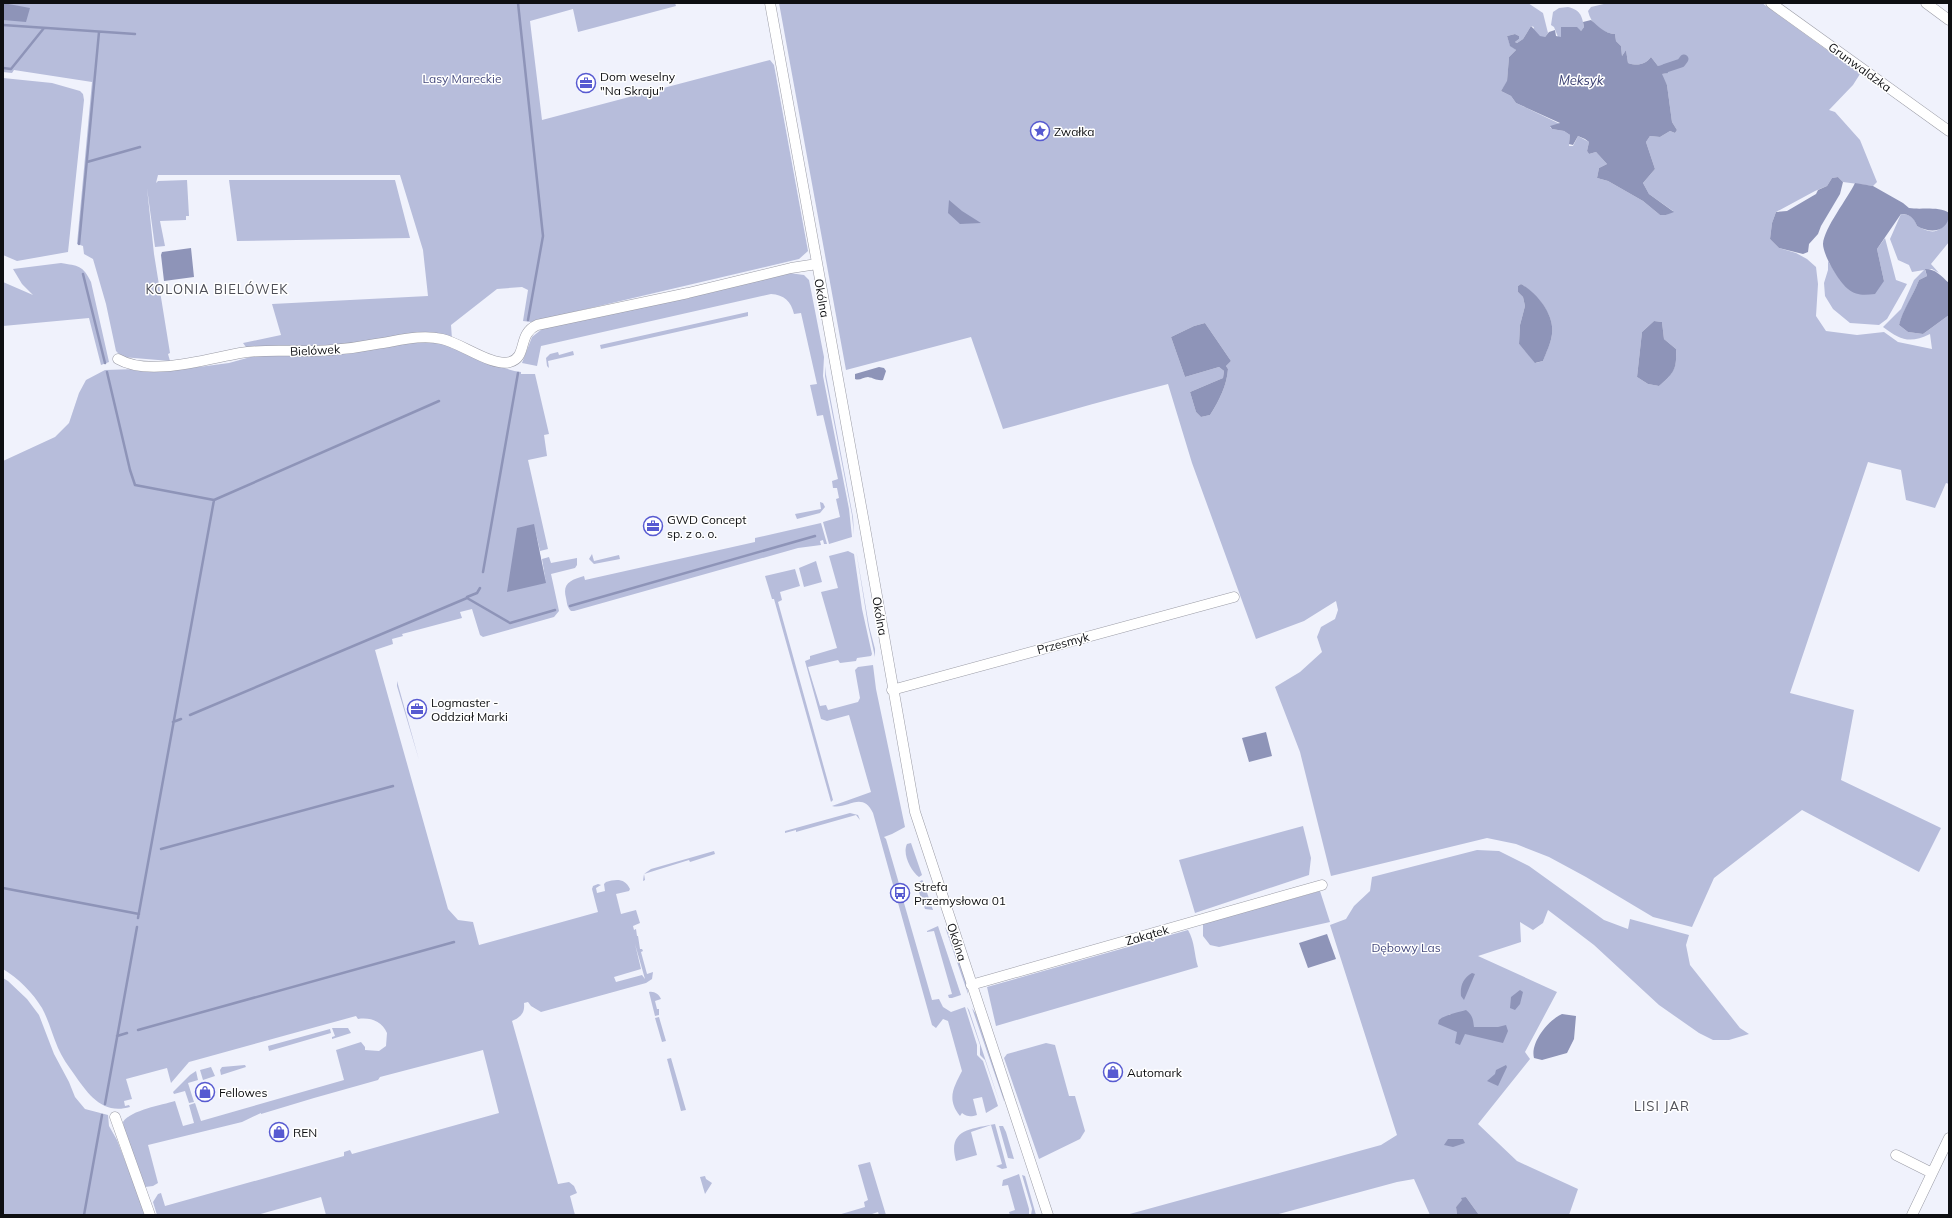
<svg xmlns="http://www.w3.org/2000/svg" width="1952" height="1218" viewBox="0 0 1952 1218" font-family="Mulish,sans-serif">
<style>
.green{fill:#b7bddb;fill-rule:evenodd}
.water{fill:#8e94b8}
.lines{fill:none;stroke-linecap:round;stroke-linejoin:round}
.stream{stroke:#8e94b8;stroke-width:2.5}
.canal{stroke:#8e94b8;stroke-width:9}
.street-casing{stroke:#9b9ca6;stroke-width:11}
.street{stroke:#fff;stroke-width:10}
.labels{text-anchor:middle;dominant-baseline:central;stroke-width:3;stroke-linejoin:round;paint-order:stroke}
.street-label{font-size:12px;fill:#0e0f12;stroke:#fff}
.poi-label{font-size:12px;fill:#0e0f12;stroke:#fff;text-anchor:start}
.park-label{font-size:12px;fill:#464b7e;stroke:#fff}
.water-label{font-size:13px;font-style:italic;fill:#3b4072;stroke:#fff}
.neighbourhood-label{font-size:13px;letter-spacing:1px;fill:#4e4f57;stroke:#fff}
</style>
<rect width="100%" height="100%" fill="#f0f2fc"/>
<path class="green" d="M 3,3 L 675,3 L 676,6 L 578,32 L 573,9 L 530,21 L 542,120 L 770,60 L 774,65 L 808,251 L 799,259 L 531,322 L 523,321 L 528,290 L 522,287 L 497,289 L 451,325 L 452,339 L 333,347 L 246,347 L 243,343 L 281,335 L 272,304 L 428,296 L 423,250 L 400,175 L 158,175 L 156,183 L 158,181 L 187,180 L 189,216 L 186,216 L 186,220 L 160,221 L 165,246 L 155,247 L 147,188 L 154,254 L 170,353 L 168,354 L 170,361 L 122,357 L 116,351 L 106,304 L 93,259 L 84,254 L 83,246 L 77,244 L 92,82 L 14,70 L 12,73 L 3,72 Z
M 779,3 L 1528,3 L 1543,13 L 1548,33 L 1545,37 L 1546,41 L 1536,45 L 1530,44 L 1530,38 L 1534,27 L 1531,26 L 1523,39 L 1517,43 L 1515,42 L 1519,39 L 1519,36 L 1515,34 L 1507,36 L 1510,45 L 1516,50 L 1509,57 L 1507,82 L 1501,91 L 1511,96 L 1516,103 L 1560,124 L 1550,127 L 1552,129 L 1564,131 L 1570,135 L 1569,146 L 1573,146 L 1578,136 L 1589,142 L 1587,151 L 1589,154 L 1596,152 L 1607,164 L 1599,168 L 1597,178 L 1608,181 L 1643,201 L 1660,215 L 1666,215 L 1673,211 L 1649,194 L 1643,183 L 1655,169 L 1646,142 L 1650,136 L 1660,137 L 1670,131 L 1675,133 L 1677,130 L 1672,122 L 1667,85 L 1661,74 L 1667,73 L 1665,65 L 1658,66 L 1651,57 C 1645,65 1637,66 1628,63 L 1626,50 L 1622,56 L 1621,46 L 1616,41 L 1615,34 C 1601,33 1591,24 1588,11 L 1591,7 L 1608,3 L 1762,3 L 1860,74 L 1853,85 L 1829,110 L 1835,112 L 1860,140 L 1877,182 L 1873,186 L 1843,182 L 1838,177 L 1832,178 L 1827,186 L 1815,191 L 1776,212 L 1772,223 L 1770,239 L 1779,248 L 1796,253 L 1807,259 L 1816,267 L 1818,284 L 1816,316 L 1826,331 L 1857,335 L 1884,332 L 1898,342 L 1932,349 L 1930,334 C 1910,344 1900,340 1883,327 L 1901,309 L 1914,280 L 1924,270 L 1912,272 L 1909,265 L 1898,260 L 1890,239 L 1901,214 C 1911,215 1914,217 1917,226 C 1933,235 1940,233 1949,218 L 1949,242 L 1931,264 L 1939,273 L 1932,269 L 1925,270 L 1927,276 L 1919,280 C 1913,296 1904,309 1899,325 L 1908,332 L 1923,334 L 1949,315 L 1949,484 L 1946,483 L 1935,508 L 1906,500 L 1901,470 L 1868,462 L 1790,693 L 1854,710 L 1841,780 L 1941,828 L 1919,872 L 1802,810 L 1714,878 L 1692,927 L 1653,917 L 1586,877 L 1549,857 L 1516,844 L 1487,838 L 1331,876 L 1300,752 L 1275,687 L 1300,672 L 1322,652 L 1317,637 L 1321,627 L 1335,619 L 1338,610 L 1336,601 L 1304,621 L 1256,639 L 1192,463 L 1168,384 C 1113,398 1058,414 1003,429 L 971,337 L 846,370 ZM 1521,284 C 1537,294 1555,315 1552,334 C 1551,343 1546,352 1543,361 L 1536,363 L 1519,344 L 1520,325 L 1525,306 L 1523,297 L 1518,292 L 1518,286 ZM 1654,321 L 1662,322 L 1664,339 L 1676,349 C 1677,368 1674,373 1659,386 L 1648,384 L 1637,377 L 1642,332 ZM 1205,323 L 1231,361 L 1226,366 L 1228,369 C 1227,385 1219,401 1210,415 L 1201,417 L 1196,412 L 1190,392 L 1223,378 L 1224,371 L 1219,367 L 1185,377 L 1171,337 L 1194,326 Z
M 1568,7 C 1580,10 1582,15 1584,27 L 1581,31 C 1572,27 1568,26 1561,34 L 1562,37 L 1558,37 L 1554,27 L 1551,25 L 1553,12 L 1559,8 Z
M 3,78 L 52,83 L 80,91 L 83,94 L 84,100 L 68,252 L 17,261 L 3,255 Z
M 229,180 L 395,180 L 410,238 L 237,241 Z
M 1885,238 L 1896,280 L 1907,284 L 1887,319 L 1879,325 L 1850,323 L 1833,309 L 1825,296 L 1824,283 L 1828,270 L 1828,261 L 1840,280 L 1884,281 L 1877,249 Z
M 61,263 C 78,266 83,265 91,282 L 109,362 L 101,365 L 89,318 L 3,326 L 3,282 L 33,295 L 22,284 L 13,269 Z
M 789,273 L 804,275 L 809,280 L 824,357 L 823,376 L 849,509 L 852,537 L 829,544 L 823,522 L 840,517 L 836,499 L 839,498 L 837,488 L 833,488 L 832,481 L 838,479 L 823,415 L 817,416 L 810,385 L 817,384 L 801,313 L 794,314 C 791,301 784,295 771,294 L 541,346 L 537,366 L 522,363 L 532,337 L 542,329 Z
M 748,312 L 748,316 L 601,349 L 600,345 Z
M 422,341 C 431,342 441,342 449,345 C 475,353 494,368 521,372 L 521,374 L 535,374 L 549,434 L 544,435 L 547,456 L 528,460 L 548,549 L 540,551 L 534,525 L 546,583 L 542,559 L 549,557 L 551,563 L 577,558 L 577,565 L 575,568 L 551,574 L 559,611 L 554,617 L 483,637 L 480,635 L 472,609 L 460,612 L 462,618 L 402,634 L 403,636 L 392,639 L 393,644 L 375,650 L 448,909 L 458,920 L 473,922 L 479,945 L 598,912 L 592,889 L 593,886 L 598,884 L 601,885 L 596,888 L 597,893 L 605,891 L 604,884 L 606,882 C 616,879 625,878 630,889 L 629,891 L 616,894 L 621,914 L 636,910 L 640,923 L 633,926 L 634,930 L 636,929 L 637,936 L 638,936 L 640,949 L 642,949 L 643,951 L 641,952 L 647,974 L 653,972 L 652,979 L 646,983 L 541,1012 L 531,1006 L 528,1002 L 524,1003 C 525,1013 521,1017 512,1021 L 558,1184 L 569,1182 L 574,1186 L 577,1193 L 570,1196 L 575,1215 L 326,1215 L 321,1197 L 257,1215 L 157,1215 L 153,1202 L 158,1194 L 161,1193 L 165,1206 L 344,1156 L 344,1152 L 350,1150 L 352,1154 L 499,1113 L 483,1050 L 380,1077 L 378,1080 L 314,1098 L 261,1114 L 261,1113 L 242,1122 L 148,1145 L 158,1183 L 153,1186 L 145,1187 L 124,1131 L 123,1122 C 131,1110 162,1105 175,1101 L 183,1126 L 194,1123 L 189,1105 L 195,1103 L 201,1121 L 344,1080 L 336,1050 L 361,1042 L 365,1047 L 365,1050 L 379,1051 L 386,1046 L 387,1033 C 382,1021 370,1017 358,1019 L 356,1016 L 189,1062 L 171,1083 L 167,1068 L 126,1079 L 132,1099 L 124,1101 L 125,1106 L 129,1105 L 130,1107 C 102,1115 88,1094 74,1074 C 68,1066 62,1057 58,1048 C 52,1034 49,1021 42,1008 C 33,993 18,978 3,969 L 3,461 L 55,437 L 69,423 L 79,393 L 86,380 L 105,370 L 199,367 L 229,363 L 261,354 ZM 635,944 L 645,979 L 642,975 L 616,982 L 614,977 L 641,969 Z
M 573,351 L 574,355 L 548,361 L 549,368 L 547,366 L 546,358 L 550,354 L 558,352 L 559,355 Z
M 826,366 L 826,375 L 853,517 L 854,535 L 852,515 L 825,376 Z
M 820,502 L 823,503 L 825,507 L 820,513 L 797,519 L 795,514 L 821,509 Z
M 821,523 L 827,544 L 824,544 L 823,540 L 820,541 L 821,545 L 798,548 L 574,611 L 571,611 C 567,607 567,603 566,598 C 562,583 571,580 584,576 L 585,580 L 755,542 L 755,538 Z
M 856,550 L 869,626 L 875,649 L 875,657 L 868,625 Z
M 848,551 L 854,554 L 862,609 L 872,654 L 871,656 L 857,658 L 856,661 L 840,663 L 838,660 L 808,667 L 820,706 L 826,705 L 828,710 L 858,702 L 860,698 L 855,670 L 858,667 L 873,665 L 876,689 L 905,827 L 892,834 L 884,837 L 886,839 L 900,887 L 898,890 L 899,895 L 902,896 L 932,1000 L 939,999 L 943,1007 L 951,1012 L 965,1007 L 977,1045 L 977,1055 L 983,1061 L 998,1106 L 986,1113 L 982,1097 L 973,1099 L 977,1115 C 971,1117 967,1117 962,1113 L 960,1116 C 946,1099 954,1087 962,1071 L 948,1021 L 943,1019 L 936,1028 L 932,1025 L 873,813 C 862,790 847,810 832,806 L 871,792 L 849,715 L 827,721 L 821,719 L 805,661 L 810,659 L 810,656 L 837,648 L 821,592 L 838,588 L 829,556 Z
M 592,554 L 594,561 L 619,555 L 620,559 L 594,564 L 589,559 Z
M 816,561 L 822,582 L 804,587 L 799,568 Z
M 795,569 L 800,586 L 780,592 L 782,600 L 778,602 L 833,800 L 831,802 L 774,599 L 772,599 L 765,576 Z
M 397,681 L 419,760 L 397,686 Z
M 850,813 L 858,815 L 860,820 L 856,815 L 796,832 L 796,830 L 785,833 L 785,831 Z
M 1303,826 L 1311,858 L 1309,875 L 1195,913 L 1179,860 Z
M 911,843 L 922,875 L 919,877 C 911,871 902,854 907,844 Z
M 1477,850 L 1499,851 L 1529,866 L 1604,920 L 1628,929 L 1630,919 L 1689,935 L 1686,945 L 1690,965 L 1740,1028 L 1749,1034 L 1729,1040 L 1713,1040 L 1699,1033 L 1659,1005 L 1594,945 L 1548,910 L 1543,923 L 1533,930 L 1520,922 L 1521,942 L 1478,956 L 1557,992 L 1525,1052 L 1530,1059 L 1478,1124 L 1517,1161 L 1578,1189 L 1569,1215 L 1479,1215 L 1466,1197 L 1456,1207 L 1457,1215 L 1430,1215 L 1414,1179 L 1397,1182 L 1275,1215 L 1126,1215 L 1381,1145 L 1397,1135 L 1330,925 L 1346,919 L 1354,906 L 1370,891 L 1372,877 ZM 1449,1014 L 1455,1015 L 1474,1027 L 1498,1027 C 1469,1040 1469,1039 1449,1014 Z
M 714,851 L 715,854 L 690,862 L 689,860 L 644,874 L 645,880 L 643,881 L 644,874 L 651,869 Z
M 922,880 L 923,881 L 933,910 L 925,909 L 916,884 Z
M 1320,891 L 1330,922 L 1219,947 L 1210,945 L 1203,936 L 1203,924 L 1206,923 Z
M 938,926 L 961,995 L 952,998 L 949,998 L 948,995 L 952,994 L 934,931 L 927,932 L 927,931 Z
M 945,927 C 951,934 969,986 968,994 Z
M 1188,930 C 1195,942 1194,954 1198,967 L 996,1026 L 987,987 Z
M 3,978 L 8,981 L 27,999 L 39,1015 L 54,1054 L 69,1082 L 75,1097 L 85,1109 L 108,1115 L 109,1126 L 117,1140 L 146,1215 L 3,1215 Z
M 649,992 C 654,991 659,994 661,999 L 655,1001 L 657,1009 L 659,1009 L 659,1015 L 655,1016 Z
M 967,1007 L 969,1010 L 1001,1107 L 985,1060 L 980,1055 L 980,1045 Z
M 972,1008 L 976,1014 C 981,1029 1005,1091 1004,1101 Z
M 659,1017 L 666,1041 L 662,1042 L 655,1018 Z
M 332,1028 L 348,1028 L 351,1033 L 332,1039 L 332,1037 L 335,1036 Z
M 330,1029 L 331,1033 L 269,1051 L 268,1046 Z
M 1046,1043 L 1055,1045 L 1069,1096 L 1075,1096 L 1085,1131 L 1080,1139 L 1039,1159 L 1004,1058 L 1007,1054 Z
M 671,1058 L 686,1110 L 681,1111 L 667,1059 Z
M 245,1065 L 246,1067 L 221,1075 L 220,1070 L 222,1067 Z
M 211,1067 L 215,1076 L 203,1080 L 200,1070 Z
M 196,1071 L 198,1080 L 188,1083 L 194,1102 L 189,1103 L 185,1091 L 174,1094 L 173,1092 L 190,1075 Z
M 995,1124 L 1007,1168 L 1002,1169 L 996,1166 L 1002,1164 L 991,1125 L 971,1132 L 977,1155 L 956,1161 C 947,1129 971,1129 995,1124 Z
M 999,1126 L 1003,1126 L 1006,1132 L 1014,1159 L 1008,1158 Z
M 870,1162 L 886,1215 L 879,1215 L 878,1212 L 869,1215 L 838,1215 L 865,1207 L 864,1202 L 868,1200 L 858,1165 Z
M 1019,1174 L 1029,1209 L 1029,1215 L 1010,1215 L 1009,1212 L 1015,1210 L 1008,1185 L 1002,1186 L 1003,1180 Z
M 1022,1175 L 1025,1176 L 1036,1215 L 1031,1215 L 1032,1209 Z
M 705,1176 L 706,1179 L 712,1183 L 705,1194 L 700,1177 Z"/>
<path class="water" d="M 3,3 L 30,8 L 26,22 L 3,20 Z
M 1591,20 C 1599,27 1604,33 1615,34 L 1616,41 L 1621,46 L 1622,56 L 1626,50 L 1628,63 C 1637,66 1645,65 1651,57 L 1658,66 L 1665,64 L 1668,73 L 1662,74 L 1667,85 L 1672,122 L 1677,130 L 1675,133 L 1670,131 L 1660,137 L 1650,136 L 1646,142 L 1655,169 L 1643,183 L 1649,194 L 1674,212 L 1666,215 L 1660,215 L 1643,201 L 1608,181 L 1597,178 L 1599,168 L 1607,164 L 1596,152 L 1589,154 L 1587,151 L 1589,142 L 1585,139 L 1578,136 L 1573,145 L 1569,144 L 1570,135 L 1564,131 L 1552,129 L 1550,126 L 1560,123 L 1516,103 L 1511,96 L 1501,91 L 1507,81 L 1509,57 L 1516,50 L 1510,46 L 1507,36 L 1515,34 L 1519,36 L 1519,39 L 1515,42 L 1517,43 L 1523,39 L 1531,26 L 1540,36 L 1545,37 L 1549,32 L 1555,30 L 1556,36 L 1561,37 L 1561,27 L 1577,27 L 1581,31 L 1584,27 L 1583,22 Z
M 1838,177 L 1843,182 L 1840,194 L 1821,226 L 1818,234 L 1809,244 L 1808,252 L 1803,254 L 1779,248 L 1770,239 L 1772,223 L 1776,212 L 1787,211 L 1816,194 L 1818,190 L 1827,186 L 1832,178 Z
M 1855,183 L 1873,186 L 1903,203 L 1909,208 C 1920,210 1939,206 1949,213 C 1949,232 1931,234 1917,226 C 1914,218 1910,214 1901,214 L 1877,249 L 1884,281 L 1875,294 C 1865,295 1856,296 1848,289 C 1839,282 1823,255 1823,244 C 1824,228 1848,198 1855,183 Z
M 949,200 L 962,211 L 981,223 L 960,224 L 948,213 Z
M 191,248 L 194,277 L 164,281 L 161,255 L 162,252 Z
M 1925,269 C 1936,269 1941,276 1949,283 L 1949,315 L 1923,334 L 1908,332 L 1899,325 C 1903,309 1913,296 1919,280 L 1927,276 Z
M 1521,284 C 1537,293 1555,315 1552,334 C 1551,343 1546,353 1543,361 L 1535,363 L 1519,344 L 1520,325 L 1525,306 L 1523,297 L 1518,292 L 1518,286 Z
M 1654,321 L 1662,322 L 1664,339 L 1676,349 C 1677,369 1674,373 1659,386 L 1648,384 L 1637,377 L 1642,332 Z
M 1205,323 L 1231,361 L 1226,366 L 1228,369 C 1227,385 1219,401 1210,415 L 1201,417 L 1196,412 L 1190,392 L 1223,378 L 1224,371 L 1219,367 L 1185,377 L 1171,337 L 1194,326 Z
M 879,367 L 884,368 L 886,371 L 883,380 C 877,381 874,378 868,377 C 863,377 860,381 855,379 L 855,374 Z
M 534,524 L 546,583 L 507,592 L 517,528 Z
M 1266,732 L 1272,756 L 1249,762 L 1242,738 Z
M 1327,934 L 1336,959 L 1308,968 L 1299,943 Z
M 1472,973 L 1475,974 L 1464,1000 L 1461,996 C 1460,986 1463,978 1472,973 Z
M 1520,990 L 1523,992 L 1520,1004 L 1515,1010 L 1510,1008 L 1511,997 Z
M 1466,1010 C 1473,1015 1473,1020 1474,1027 L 1498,1027 L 1506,1025 L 1508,1031 L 1503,1043 L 1465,1034 L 1460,1045 L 1455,1043 L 1457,1032 L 1438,1024 L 1439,1020 C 1444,1015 1459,1012 1466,1010 Z
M 1562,1014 L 1576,1016 L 1574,1039 L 1567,1053 L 1542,1060 L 1534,1058 C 1530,1043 1548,1020 1562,1014 Z
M 1506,1065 L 1507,1067 L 1498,1086 L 1487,1081 L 1495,1074 L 1496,1070 Z
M 1448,1139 L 1463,1139 L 1465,1143 L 1453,1147 L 1444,1145 Z
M 1466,1197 L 1479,1215 L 1457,1215 L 1456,1207 L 1462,1200 L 1461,1198 Z"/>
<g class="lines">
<path class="stream" d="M 518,3 L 543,236 L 528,320
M 3,25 L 135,34
M 3,68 L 11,69 L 44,28
M 87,162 L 140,147
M 79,244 L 99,32
M 83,274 L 105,363
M 107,372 L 130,470 L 135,485 L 214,500
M 483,572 L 518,373
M 467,597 L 477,593 L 480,588
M 570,606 L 815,536
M 190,715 L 467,598 L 510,623 L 555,610
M 173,722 L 181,719
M 161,849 L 393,786
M 3,888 L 139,914
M 138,918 L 214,500 L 439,401
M 138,1030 L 454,942
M 117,1036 L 127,1033
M 105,1104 L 137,927
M 84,1215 L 102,1115"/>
<path class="canal" d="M 1666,68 L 1681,63 L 1684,59"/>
<defs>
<path id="street" d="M 770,3 L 865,528 L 915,812 L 1048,1215
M 1771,3 L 1949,131
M 1926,3 L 1949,20
M 118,359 C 149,377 206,359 240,353 C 270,348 300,353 331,350 C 346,349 361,347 376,344 C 398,341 420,334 442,339 C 461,343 492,367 510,362 C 528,357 517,334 537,325 L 688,293 L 791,268 L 817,264
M 892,690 L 1234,597
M 971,985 L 1322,885
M 115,1117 L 150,1215
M 1896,1155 L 1932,1173
M 1912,1215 L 1949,1138"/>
</defs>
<use href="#street" class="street-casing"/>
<use href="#street" class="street"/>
</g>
<defs>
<symbol id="office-ring" viewBox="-11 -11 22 22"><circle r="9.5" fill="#fff" stroke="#575ad1" stroke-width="1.5"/><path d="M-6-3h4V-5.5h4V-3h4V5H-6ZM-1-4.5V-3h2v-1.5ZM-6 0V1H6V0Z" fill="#575ad1"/></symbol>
<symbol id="sight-ring" viewBox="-11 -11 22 22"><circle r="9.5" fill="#fff" stroke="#575ad1" stroke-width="1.5"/><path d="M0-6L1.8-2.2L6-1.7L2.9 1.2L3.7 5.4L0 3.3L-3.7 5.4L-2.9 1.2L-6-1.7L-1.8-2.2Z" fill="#575ad1"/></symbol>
<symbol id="bus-ring" viewBox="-11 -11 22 22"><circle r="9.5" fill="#fff" stroke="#575ad1" stroke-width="1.5"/><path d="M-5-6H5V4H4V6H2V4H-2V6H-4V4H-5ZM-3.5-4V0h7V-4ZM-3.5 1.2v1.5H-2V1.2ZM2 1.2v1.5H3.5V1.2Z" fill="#575ad1"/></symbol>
<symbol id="shop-ring" viewBox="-11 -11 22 22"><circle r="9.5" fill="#fff" stroke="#575ad1" stroke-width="1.5"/><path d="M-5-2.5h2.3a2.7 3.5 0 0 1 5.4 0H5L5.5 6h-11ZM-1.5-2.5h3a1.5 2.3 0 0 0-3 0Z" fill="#575ad1"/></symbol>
</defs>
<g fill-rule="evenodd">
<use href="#office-ring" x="575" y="72" width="22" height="22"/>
<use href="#sight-ring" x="1029" y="120" width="22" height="22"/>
<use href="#office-ring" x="642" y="515" width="22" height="22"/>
<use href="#office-ring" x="406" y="698" width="22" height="22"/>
<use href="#bus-ring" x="889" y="882" width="22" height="22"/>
<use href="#shop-ring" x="1102" y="1061" width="22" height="22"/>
<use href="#shop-ring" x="194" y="1081" width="22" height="22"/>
<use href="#shop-ring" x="268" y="1121" width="22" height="22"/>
</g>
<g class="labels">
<g class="street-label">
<text transform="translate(1860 67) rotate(36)">Grunwaldzka</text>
<text transform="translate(822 298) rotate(80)">Okólna</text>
<text transform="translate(315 350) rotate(-3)">Bielówek</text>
<text transform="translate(880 616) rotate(80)">Okólna</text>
<text transform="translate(1063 643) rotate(-15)">Przesmyk</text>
<text transform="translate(1147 935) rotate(-16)">Zakątek</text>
<text transform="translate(957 942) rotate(72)">Okólna</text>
</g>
<g class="poi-label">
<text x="600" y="76">Dom weselny<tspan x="600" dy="14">"Na Skraju"</tspan></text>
<text x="1054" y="131">Zwałka</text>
<text x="667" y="519">GWD Concept<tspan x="667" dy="14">sp. z o. o.</tspan></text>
<text x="431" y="702">Logmaster -<tspan x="431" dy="14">Oddział Marki</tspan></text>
<text x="914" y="886">Strefa<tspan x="914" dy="14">Przemysłowa 01</tspan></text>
<text x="1127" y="1072">Automark</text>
<text x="219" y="1092">Fellowes</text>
<text x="293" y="1132">REN</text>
</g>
<g class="park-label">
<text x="462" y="78">Lasy Mareckie</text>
<text x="1406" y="947">Dębowy Las</text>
</g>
<g class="water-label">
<text x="1581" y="80">Meksyk</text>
</g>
<g class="neighbourhood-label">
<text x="217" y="289">KOLONIA BIELÓWEK</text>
<text x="1662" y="1106">LISI JAR</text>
</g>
</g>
<rect width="1952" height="1218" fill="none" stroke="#0e0f12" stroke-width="8"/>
</svg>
